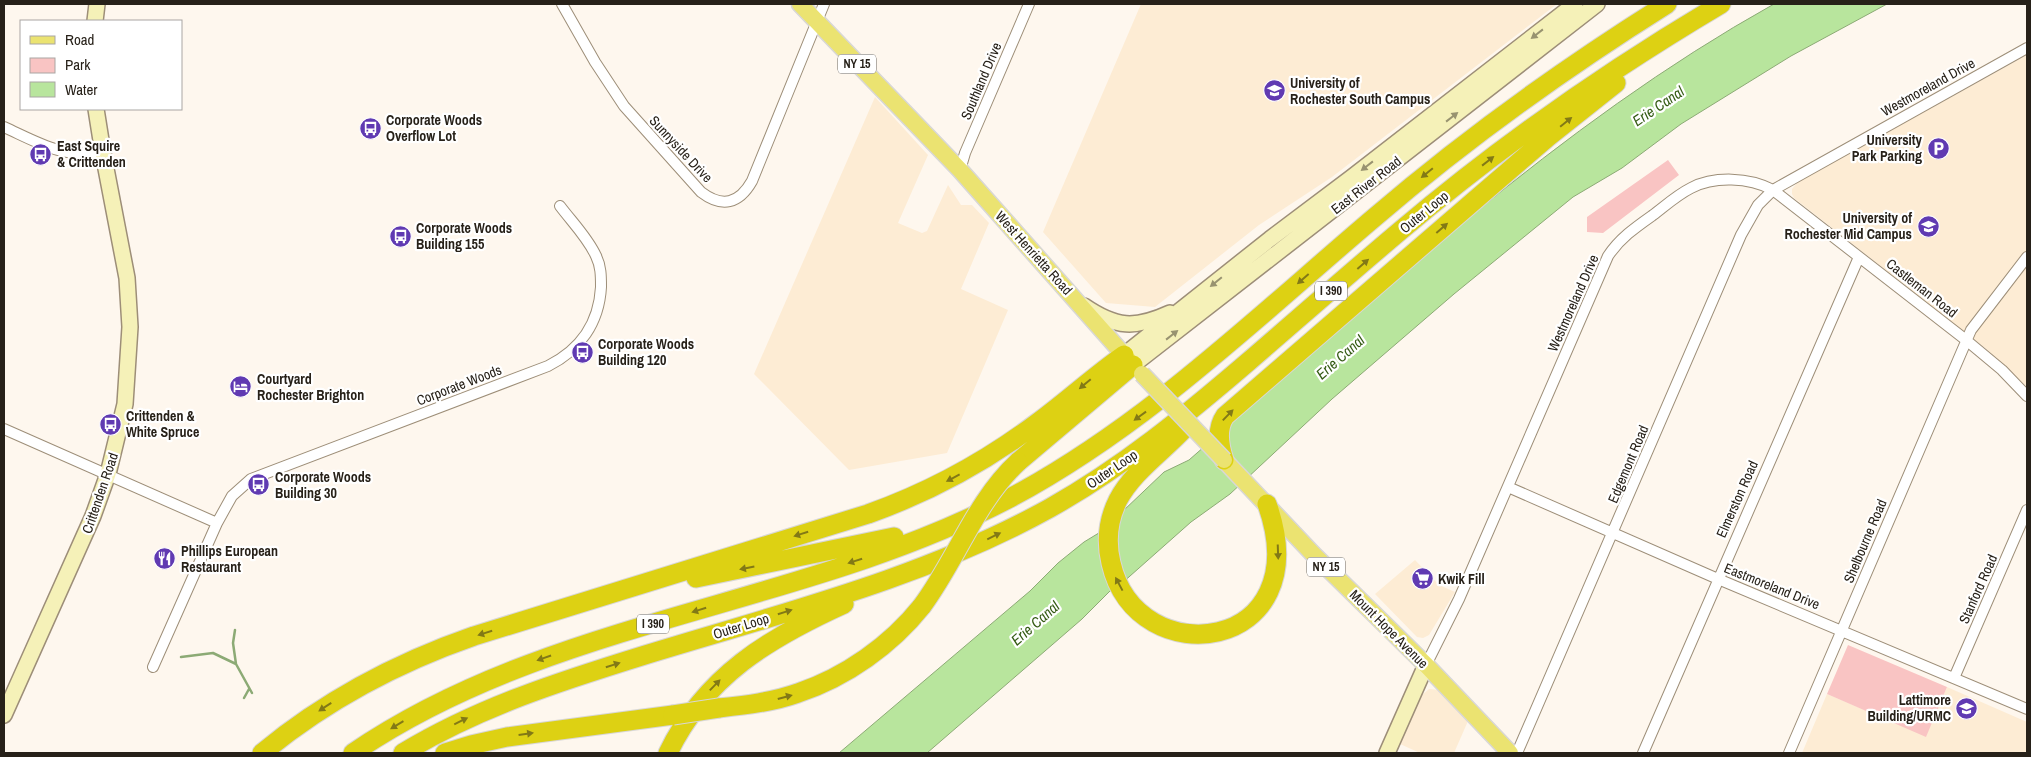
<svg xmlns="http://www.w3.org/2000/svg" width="2031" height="757" viewBox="0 0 2031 757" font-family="'Archivo Narrow',sans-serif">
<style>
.built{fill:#fdecd4}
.green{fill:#f9c4c3}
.water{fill:#b8e59d;stroke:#8caa75}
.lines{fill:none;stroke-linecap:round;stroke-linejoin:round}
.stream{stroke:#8caa75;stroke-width:2.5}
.street-casing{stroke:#9d8e78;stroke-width:12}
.secondary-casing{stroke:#9d8e78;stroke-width:18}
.primary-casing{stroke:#d8d7d6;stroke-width:19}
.highway-casing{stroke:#d8d7d6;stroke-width:21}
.street{stroke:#fff;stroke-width:10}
.secondary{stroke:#f5f1b8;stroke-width:15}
.primary{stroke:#ebe371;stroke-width:16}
.highway{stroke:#ddd113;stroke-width:19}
.primary-bridge-casing{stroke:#d8d7d6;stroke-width:19;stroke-linecap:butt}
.highway-bridge-casing{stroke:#d8d7d6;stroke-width:21;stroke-linecap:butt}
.primary-bridge{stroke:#ebe371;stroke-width:16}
.highway-bridge{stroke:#ddd113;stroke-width:19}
.oneway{fill:#989370}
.oneway2{fill:#827916}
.labels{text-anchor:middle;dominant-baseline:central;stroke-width:4.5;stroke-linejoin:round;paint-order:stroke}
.shield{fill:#fff;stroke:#68645e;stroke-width:1}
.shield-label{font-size:12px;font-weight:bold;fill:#272119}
.street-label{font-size:14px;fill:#272119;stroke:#fff}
.poi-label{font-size:14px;font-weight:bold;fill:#272119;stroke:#fff;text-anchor:start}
.water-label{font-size:15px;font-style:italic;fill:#345b13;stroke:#fff}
</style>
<rect width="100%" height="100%" fill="#fef7ee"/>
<path class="built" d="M 1141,4 L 1557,4 L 1332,177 L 1259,225 L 1155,307 L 1106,303 L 1043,232 Z
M 2027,55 L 2027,387 L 1985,348 L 1794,198 L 1792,194 L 1792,189 L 1798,182 Z
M 875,97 L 928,155 L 898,223 L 922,233 L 927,231 L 948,185 L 961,205 L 972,205 L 989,223 L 961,289 L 1008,310 L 947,453 L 849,470 L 754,374 Z
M 1415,560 L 1439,585 L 1455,592 L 1429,635 L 1423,638 L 1417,637 L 1375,594 Z
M 1947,687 L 2027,722 L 2027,753 L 1802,753 L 1827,694 L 1926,736 Z
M 1429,689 L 1439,690 L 1468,721 L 1454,753 L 1420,753 L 1400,744 L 1422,695 Z"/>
<path class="green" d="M 1668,160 L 1679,175 L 1603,233 L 1587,232 L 1587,217 Z
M 1848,645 L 1947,687 L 1926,737 L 1827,694 Z"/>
<path class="water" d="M 1774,4 L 1887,4 L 1791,56 L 1681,124 L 1622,168 L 1573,197 L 1454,294 L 1332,399 L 1230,494 L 1191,522 L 1121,584 L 1110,591 L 1082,619 L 927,753 L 839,753 L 1030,591 L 1058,563 L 1084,542 L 1112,525 L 1123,511 L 1164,472 L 1189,460 C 1375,298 1557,125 1774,4 Z"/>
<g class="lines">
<path class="stream" d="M 235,630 L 233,643 L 236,664
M 181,657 L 213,653 L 236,664 L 252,693
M 244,698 L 249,689"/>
<defs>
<path id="street" d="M 562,4 L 595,62 L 624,106 L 701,192 C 722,208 739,204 752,181 L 824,4
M 4,127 C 39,143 62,158 103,153
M 960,170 L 965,153 L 1029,4
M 4,429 L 217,523
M 1508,487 L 1718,579 L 2027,709
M 1426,665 L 1459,599 L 1608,256 C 1620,238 1636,227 1653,215 C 1665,206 1677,195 1691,188 C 1714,176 1749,177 1773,190 L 1966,340 L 2002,370 L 2027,396
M 153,667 L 217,523 L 232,496 L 251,479 L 548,366 C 580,350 599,323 601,287 C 601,276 601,266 596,256 C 588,238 572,222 560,206
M 1954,678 L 2027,510
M 1517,753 L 1741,235 L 1758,205 L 1773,190 L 2027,48
M 1643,753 L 1859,257
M 1789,753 L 1971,330 L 2027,257"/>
<path id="secondary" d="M 95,21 L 97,4
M 1084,306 C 1116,328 1135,329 1170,313
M 1124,355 L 1270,239 L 1351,178 L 1575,4
M 1133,365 L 1597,4
M 4,715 L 93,516 L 108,474 L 125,404 L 130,327 L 127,278 L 103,153 L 96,109
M 1387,753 L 1426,665"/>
<path id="primary" d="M 800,4 L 960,170 L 1132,364
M 1224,460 L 1313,554 L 1426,665 L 1510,753"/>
<path id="highway" d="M 1182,431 C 1161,453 1132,473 1118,500 C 1108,520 1106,542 1111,563 C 1137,676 1320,653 1267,504
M 1224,460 C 1219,445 1216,429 1225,416 L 1548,137 L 1616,83
M 1018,462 L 1133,365
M 696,578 L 894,537
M 719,708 C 746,705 773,702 798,693 C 846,677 891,645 922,606
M 262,753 C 325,701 396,663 474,636 L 868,514 C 930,492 985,462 1037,423 C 1067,401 1094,376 1124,355
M 353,753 C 550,618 801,608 1010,498 C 1147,425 1258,316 1375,217 C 1467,138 1565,68 1667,4
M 403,753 C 479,707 561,681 645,655 C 782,613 924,578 1050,508 C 1123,467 1185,416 1248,362 C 1299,318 1349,274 1400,231 C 1500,146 1608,71 1721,4
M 445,753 L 471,745 L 507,737 L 673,715
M 668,753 C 705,676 769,638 844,604"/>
</defs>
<use href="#street" class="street-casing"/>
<use href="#secondary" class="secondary-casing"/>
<use href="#primary" class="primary-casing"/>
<use href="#highway" class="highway-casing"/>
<use href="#street" class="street"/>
<use href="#secondary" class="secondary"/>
<use href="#primary" class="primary"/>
<use href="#highway" class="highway"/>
<defs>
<path id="primary-bridge" d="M 1142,374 L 1224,460"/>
<path id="highway-bridge" d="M 922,606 C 957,559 975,502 1018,462
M 673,715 L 719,708"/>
</defs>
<use href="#primary-bridge" class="primary-bridge-casing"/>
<use href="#highway-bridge" class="highway-bridge-casing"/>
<use href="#primary-bridge" class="primary-bridge"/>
<use href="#highway-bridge" class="highway-bridge"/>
</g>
<defs><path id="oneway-solid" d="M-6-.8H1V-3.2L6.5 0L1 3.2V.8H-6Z" transform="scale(1.25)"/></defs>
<g class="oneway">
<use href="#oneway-solid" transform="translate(1537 34) rotate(142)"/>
<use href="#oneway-solid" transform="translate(1452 117) rotate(-38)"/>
<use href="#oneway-solid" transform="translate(1367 166) rotate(142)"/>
<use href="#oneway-solid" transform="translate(1216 282) rotate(141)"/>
<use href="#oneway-solid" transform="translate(1172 335) rotate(-38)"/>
</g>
<g class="oneway2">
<use href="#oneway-solid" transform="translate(1566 122) rotate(-39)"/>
<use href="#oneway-solid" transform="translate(1488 161) rotate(-38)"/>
<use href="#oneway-solid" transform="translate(1427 173) rotate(141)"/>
<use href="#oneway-solid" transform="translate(1442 228) rotate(-41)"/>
<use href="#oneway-solid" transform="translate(1363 264) rotate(-41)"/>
<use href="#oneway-solid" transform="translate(1303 279) rotate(139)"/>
<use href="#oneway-solid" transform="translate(1085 384) rotate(140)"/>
<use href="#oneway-solid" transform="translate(1228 415) rotate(-46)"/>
<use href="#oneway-solid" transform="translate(1140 416) rotate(144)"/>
<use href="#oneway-solid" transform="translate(953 478) rotate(152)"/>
<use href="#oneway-solid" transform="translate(801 534) rotate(163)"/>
<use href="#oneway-solid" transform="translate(994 536) rotate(-26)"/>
<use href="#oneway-solid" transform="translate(1278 552) rotate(88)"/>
<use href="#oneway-solid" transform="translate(855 561) rotate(162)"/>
<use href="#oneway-solid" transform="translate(747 568) rotate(169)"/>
<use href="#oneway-solid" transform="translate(1119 584) rotate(-118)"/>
<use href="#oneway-solid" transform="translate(699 610) rotate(163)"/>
<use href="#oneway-solid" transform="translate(785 612) rotate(-17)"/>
<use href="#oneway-solid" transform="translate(485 633) rotate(163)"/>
<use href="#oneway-solid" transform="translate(544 658) rotate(161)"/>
<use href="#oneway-solid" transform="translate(613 665) rotate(-17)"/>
<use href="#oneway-solid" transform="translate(715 685) rotate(-46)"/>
<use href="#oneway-solid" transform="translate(785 697) rotate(-15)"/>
<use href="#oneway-solid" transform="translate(325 707) rotate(147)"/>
<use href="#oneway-solid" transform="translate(461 721) rotate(-26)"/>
<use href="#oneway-solid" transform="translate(397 725) rotate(149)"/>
<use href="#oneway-solid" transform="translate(526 734) rotate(-8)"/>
</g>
<defs>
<symbol id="university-disc" viewBox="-11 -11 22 22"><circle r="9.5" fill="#603ab2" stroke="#fff"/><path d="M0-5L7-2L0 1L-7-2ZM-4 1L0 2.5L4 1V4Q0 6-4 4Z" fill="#fff"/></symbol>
<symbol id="bus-disc" viewBox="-11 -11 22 22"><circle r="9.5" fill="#603ab2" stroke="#fff"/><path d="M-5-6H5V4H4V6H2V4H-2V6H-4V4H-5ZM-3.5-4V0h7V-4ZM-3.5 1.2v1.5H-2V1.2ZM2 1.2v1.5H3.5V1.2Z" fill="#fff"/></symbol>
<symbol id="parking-disc" viewBox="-11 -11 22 22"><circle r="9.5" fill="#603ab2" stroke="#fff"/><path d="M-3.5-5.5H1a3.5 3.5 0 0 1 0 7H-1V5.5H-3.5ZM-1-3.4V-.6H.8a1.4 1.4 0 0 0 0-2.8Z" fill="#fff"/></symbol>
<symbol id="hotel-disc" viewBox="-11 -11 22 22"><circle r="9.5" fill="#603ab2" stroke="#fff"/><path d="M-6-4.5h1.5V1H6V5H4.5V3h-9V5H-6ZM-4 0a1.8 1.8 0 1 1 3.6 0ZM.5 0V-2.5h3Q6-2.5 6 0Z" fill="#fff"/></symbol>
<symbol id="restaurant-disc" viewBox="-11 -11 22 22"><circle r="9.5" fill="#603ab2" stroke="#fff"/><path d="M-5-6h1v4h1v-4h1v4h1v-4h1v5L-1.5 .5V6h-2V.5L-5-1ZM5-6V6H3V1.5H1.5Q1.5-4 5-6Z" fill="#fff"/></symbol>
<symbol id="supermarket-disc" viewBox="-11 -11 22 22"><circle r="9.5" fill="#603ab2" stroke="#fff"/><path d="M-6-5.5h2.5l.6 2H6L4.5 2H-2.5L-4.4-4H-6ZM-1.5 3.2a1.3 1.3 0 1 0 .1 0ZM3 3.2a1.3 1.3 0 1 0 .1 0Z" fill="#fff"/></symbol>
</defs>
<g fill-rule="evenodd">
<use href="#university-disc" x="1262" y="78" width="25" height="25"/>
<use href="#bus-disc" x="358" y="116" width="25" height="25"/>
<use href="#parking-disc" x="1926" y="136" width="25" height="25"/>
<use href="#bus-disc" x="28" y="142" width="25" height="25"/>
<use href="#university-disc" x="1916" y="214" width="25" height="25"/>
<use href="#bus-disc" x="388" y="224" width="25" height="25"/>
<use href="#bus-disc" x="570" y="340" width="25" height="25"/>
<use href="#hotel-disc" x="228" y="374" width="25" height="25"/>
<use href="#bus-disc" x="98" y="412" width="25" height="25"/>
<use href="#bus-disc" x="246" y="472" width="25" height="25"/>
<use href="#restaurant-disc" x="152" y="546" width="25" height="25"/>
<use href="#supermarket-disc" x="1410" y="566" width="25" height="25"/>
<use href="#university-disc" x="1954" y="696" width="25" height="25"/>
</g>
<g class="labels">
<g class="shield">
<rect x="838" y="54.5" width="38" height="19" rx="4"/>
<rect x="1315" y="281.5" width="32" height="19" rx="4"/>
<rect x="1307" y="557.5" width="38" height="19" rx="4"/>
<rect x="637" y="614.5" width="32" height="19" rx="4"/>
</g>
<g class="shield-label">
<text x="857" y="64">NY 15</text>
<text x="1331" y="291">I 390</text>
<text x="1326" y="567">NY 15</text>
<text x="653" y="624">I 390</text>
</g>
<g class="street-label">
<text transform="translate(981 81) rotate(-67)">Southland Drive</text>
<text transform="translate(1928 87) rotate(-29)">Westmoreland Drive</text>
<text transform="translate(681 149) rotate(47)">Sunnyside Drive</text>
<text transform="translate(1366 185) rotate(-38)">East River Road</text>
<text transform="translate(1424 212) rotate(-39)">Outer Loop</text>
<text transform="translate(1034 253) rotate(48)">West Henrietta Road</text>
<text transform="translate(1922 288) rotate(38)">Castleman Road</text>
<text transform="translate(1573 303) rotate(-66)">Westmoreland Drive</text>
<text transform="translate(459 385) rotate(-21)">Corporate Woods</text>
<text transform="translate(1628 464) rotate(-67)">Edgemont Road</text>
<text transform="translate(1112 469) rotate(-34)">Outer Loop</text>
<text transform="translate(100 493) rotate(-71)">Crittenden Road</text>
<text transform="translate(1737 499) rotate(-66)">Elmerston Road</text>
<text transform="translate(1865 541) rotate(-67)">Shelbourne Road</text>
<text transform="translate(1772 586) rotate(22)">Eastmoreland Drive</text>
<text transform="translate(1978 589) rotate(-66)">Stanford Road</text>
<text transform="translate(741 626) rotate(-17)">Outer Loop</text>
<text transform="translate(1389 629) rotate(45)">Mount Hope Avenue</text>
</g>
<g class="poi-label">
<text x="1290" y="83">University of<tspan x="1290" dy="16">Rochester South Campus</tspan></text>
<text x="386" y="120">Corporate Woods<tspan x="386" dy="16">Overflow Lot</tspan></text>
<text x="1922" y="140" text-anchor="end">University<tspan x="1922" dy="16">Park Parking</tspan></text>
<text x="57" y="146">East Squire<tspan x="57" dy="16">&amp; Crittenden</tspan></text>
<text x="1912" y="218" text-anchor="end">University of<tspan x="1912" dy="16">Rochester Mid Campus</tspan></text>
<text x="416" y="228">Corporate Woods<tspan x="416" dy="16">Building 155</tspan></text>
<text x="598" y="344">Corporate Woods<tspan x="598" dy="16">Building 120</tspan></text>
<text x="257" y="379">Courtyard<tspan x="257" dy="16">Rochester Brighton</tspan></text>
<text x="126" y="416">Crittenden &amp;<tspan x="126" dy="16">White Spruce</tspan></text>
<text x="275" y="477">Corporate Woods<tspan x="275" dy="16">Building 30</tspan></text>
<text x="181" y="551">Phillips European<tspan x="181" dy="16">Restaurant</tspan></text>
<text x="1438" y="579">Kwik Fill</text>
<text x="1951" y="700" text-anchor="end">Lattimore<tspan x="1951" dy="16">Building/URMC</tspan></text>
</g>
<g class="water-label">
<text transform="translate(1658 106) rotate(-34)">Erie Canal</text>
<text transform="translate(1340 357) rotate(-41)">Erie Canal</text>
<text transform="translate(1035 623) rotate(-41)">Erie Canal</text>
</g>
</g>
<rect width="2031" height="757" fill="none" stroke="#272119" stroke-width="10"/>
<rect x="20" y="20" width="162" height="90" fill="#ffffff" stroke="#a9a6a3"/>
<rect x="30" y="36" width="25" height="8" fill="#ebe371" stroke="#a9a6a3"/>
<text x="65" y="45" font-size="15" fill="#272119">Road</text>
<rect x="30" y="58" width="25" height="15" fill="#f9c4c3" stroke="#a9a6a3"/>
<text x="65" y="70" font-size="15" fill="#272119">Park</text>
<rect x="30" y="82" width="25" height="15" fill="#b8e59d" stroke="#a9a6a3"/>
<text x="65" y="95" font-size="15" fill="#272119">Water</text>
</svg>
